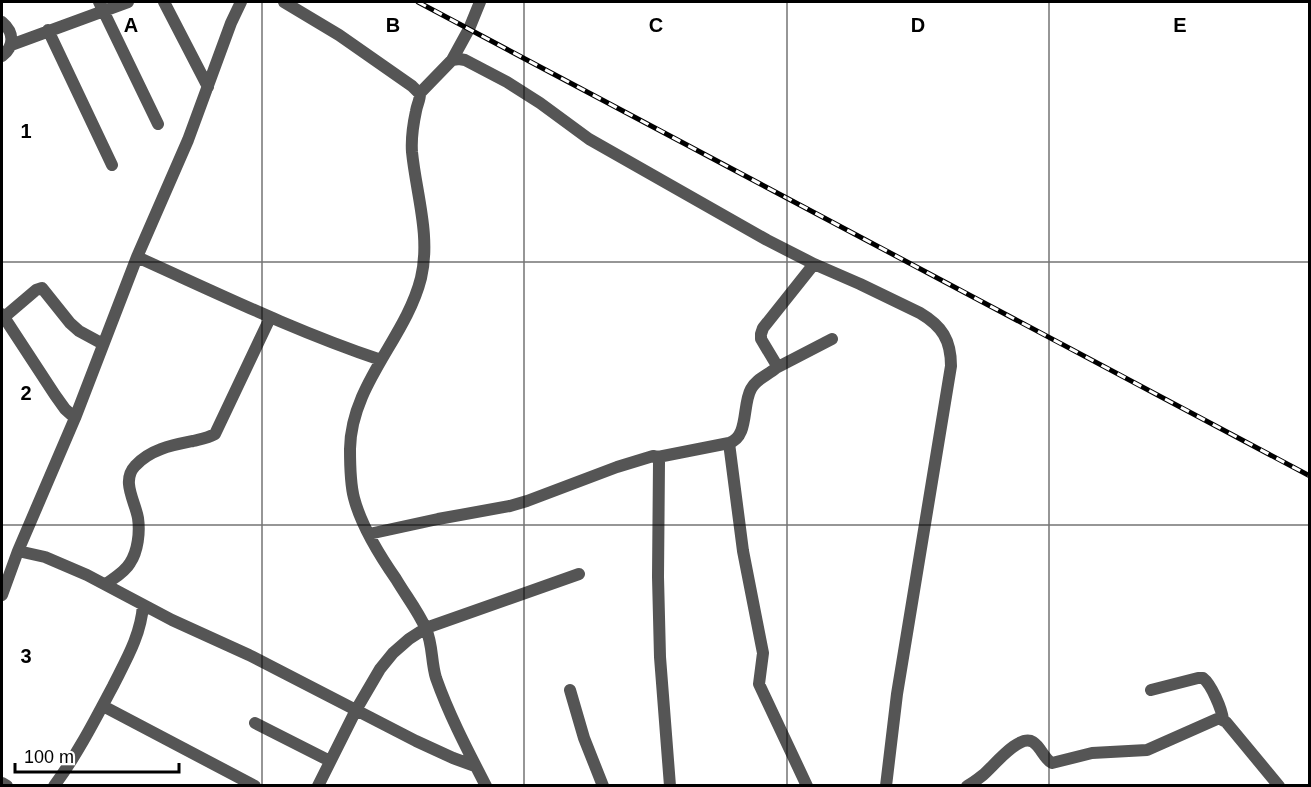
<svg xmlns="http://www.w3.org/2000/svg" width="1311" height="787" viewBox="0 0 1311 787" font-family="Helvetica,sans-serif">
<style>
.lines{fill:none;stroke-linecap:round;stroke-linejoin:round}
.minor{stroke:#555;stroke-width:12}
.rail-casing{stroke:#000;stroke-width:5}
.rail{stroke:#fff;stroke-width:3;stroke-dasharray:9;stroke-linecap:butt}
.grid{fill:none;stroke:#000;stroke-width:1.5;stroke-opacity:0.55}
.grid-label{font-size:20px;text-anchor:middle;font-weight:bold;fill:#000;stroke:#fff;stroke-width:4.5;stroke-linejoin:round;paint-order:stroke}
</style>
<rect width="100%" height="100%" fill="#fff"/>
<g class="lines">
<path class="minor" d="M 99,2 L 158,124
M 164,2 L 208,87
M 284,2 L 339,35 L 412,86 L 420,94 C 420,100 417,105 416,111 C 413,125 411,138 412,152 C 416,193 431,236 421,278 C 406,338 351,384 350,449 C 350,465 350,483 354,498 C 361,525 380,556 396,579 C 406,596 418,611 426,629 C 433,645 431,662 436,678 C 449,715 468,751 486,786
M 2,22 C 14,32 15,46 2,56
M 48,30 L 112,165
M 11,45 L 128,2
M 452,60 L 469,29 L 480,2
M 420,93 L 452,60 L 459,59 L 465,60 L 507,82 L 540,103 L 589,139 L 767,240 L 814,264 L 860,284 L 920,313 C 942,326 951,340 951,366 L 897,694 L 886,786
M 137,257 C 217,293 297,332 381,360
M 2,314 L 55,395 L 65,409 L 75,418
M 2,319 L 36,290 L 42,288 L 70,323 L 79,331 L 103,344
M 776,368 L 832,339
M 729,443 L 743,551 L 763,653 L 759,684 L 807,786
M 658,457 L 729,443 C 749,437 742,405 751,389 C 756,379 768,375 776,368 L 776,364 L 761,339 L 761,334 L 763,328 L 814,264
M 369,534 L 438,519 L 510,506 L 527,501 L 617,467 L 653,456 L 658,457 L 659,462 L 658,577 L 660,657 L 670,786
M 18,551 L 45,557 L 87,575 L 172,620 L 249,655 L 416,741 L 453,758 L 475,766
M 106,584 C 114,578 125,572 130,563 C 138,551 140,532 138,518 C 135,501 121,481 135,466 C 150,449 173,445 193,441 C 201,439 208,438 215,434 L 270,318
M 2,595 L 18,551 L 75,418 L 137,257 L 188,140 L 231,23 L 241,2
M 570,690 L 584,738 L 603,786
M 1151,690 L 1198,678 L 1203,678 C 1211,684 1222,709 1223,720
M 103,706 L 255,786
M 255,723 L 330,761
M 2,783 L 7,786
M 54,786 C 77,755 95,720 113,686 C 126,660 141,635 143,605
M 318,786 L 356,710 L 380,669 L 393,653 L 409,639 L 426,628 L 579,574
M 967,786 C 973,783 978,779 983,775 C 993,767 1019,733 1033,742 C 1041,747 1044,759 1052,763 L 1092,753 L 1147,750 L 1217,719 L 1220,719 L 1226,722 L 1279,786"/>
<defs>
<path id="rail" d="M 418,2 L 1310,476"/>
</defs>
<use href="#rail" class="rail-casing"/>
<use href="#rail" class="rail"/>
</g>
<path class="grid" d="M 262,2 L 262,786M 524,2 L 524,786M 787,2 L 787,786M 1049,2 L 1049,786M 2,262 L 1310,262M 2,525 L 1310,525"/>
<g class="grid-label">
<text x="131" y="32">A</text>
<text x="393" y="32">B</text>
<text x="656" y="32">C</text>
<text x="918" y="32">D</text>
<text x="1180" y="32">E</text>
<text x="26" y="138">1</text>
<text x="26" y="400">2</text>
<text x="26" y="663">3</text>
</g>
<rect width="1311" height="787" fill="none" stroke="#000000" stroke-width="6"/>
<path d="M15 763v9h164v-9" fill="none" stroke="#000000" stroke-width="3"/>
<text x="24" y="763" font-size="18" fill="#000000" stroke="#ffffff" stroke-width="4.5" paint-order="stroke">100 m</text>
</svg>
